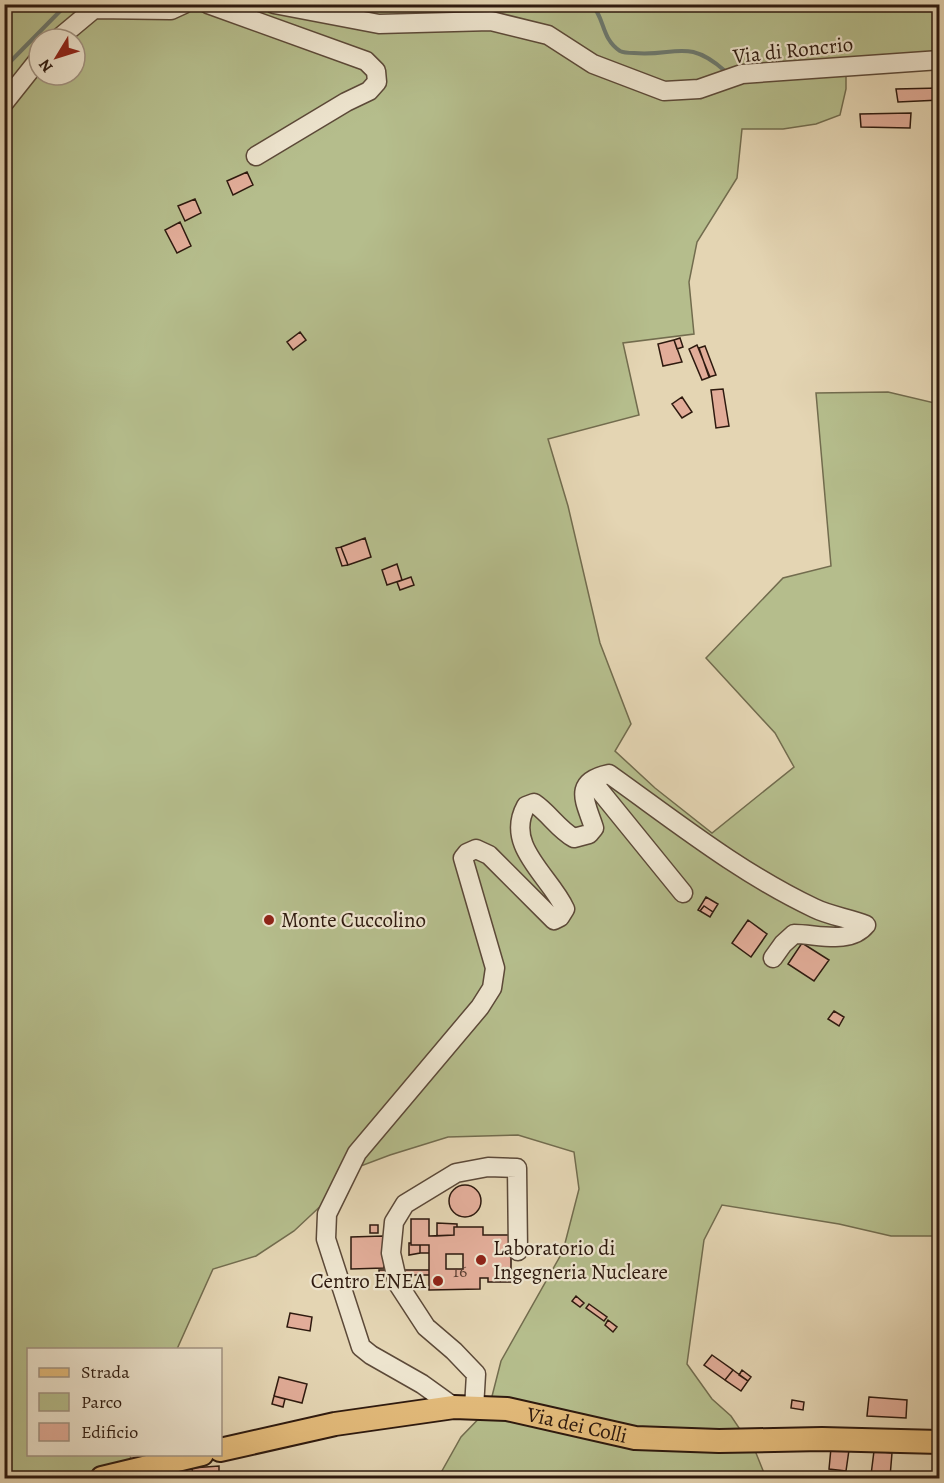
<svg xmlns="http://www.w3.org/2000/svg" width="944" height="1483" viewBox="0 0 944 1483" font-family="Alegreya,serif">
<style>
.green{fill:#b5bd8c;stroke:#726c4e;stroke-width:1.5;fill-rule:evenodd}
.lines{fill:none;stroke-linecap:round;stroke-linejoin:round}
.stream{stroke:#6c796f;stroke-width:4}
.building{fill:#e2ad99;stroke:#2e1a0f;stroke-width:1.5;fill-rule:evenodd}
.minor-casing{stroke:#5c4938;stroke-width:21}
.major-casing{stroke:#2e1a0f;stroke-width:26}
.minor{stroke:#ede4ce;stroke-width:18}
.major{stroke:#e2ba7a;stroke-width:22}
.poi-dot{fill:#8f2418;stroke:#ede4ce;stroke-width:2}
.labels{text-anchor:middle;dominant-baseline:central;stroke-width:4.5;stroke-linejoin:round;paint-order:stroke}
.number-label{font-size:18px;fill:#5b3f32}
.street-label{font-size:21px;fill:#2e1a0f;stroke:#ede4ce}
.poi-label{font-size:21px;fill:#2e1a0f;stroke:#ede4ce;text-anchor:start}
</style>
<rect width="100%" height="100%" fill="#e4d5b3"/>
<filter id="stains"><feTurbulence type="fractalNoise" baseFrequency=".00333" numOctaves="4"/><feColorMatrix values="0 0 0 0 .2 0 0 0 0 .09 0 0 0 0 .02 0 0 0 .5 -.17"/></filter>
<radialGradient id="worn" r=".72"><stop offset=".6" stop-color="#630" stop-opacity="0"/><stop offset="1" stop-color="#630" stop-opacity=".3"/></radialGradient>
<path class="green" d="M 5,5 L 939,5 L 939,67 L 846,75 L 846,89 L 840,115 L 816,124 L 783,129 L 742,129 L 737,178 L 697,242 L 689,282 L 694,334 L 623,343 L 639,415 L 548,439 L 568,506 L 600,643 L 631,724 L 615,751 L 655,788 L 712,833 L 794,767 L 775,733 L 706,658 L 783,578 L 831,566 L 816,393 L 888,392 L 939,404 L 939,1236 L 891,1236 L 839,1224 L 722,1205 L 704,1240 L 687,1364 L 712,1399 L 731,1416 L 756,1453 L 766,1478 L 438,1478 L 461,1437 L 489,1408 L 501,1361 L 563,1251 L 579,1189 L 574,1152 L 518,1135 L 448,1137 L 390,1155 L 342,1173 L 327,1200 L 294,1231 L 256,1256 L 213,1269 L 177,1349 L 28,1350 L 28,1454 L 130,1455 L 133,1468 L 73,1478 L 5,1478 ZM 39,39 L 75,39 L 75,75 L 39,75 Z"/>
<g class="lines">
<path class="stream" d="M 591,4 C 605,17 601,39 620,51 C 624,53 629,53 634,53 C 675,57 687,37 725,71
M 4,68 L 67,4"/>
</g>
<path class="building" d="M 940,88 L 940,100 L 898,102 L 896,89 Z
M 911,113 L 910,128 L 861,127 L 860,114 Z
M 247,172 L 253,185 L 233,195 L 227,181 Z
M 195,199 L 201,213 L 185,221 L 178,206 Z
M 180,222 L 191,246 L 177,253 L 165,230 Z
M 300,332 L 306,340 L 293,350 L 287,342 Z
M 680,338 L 683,347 L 677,349 L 674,340 Z
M 674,340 L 682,362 L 663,366 L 658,344 Z
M 697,345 L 710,377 L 702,380 L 689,349 Z
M 705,346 L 716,375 L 709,377 L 699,348 Z
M 723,389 L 729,426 L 716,428 L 711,390 Z
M 682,397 L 692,412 L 682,418 L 672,404 Z
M 365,538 L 371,557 L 348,565 L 341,547 Z
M 341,547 L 348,565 L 342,566 L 336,548 Z
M 397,564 L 402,580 L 387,585 L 382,570 Z
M 411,577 L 414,585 L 400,590 L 397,582 Z
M 706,897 L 718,904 L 713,912 L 704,906 L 700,911 L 698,910 Z
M 704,906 L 713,912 L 710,917 L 700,911 Z
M 748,920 L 767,934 L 751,957 L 732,943 Z
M 802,943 L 829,960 L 814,981 L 788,964 Z
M 834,1011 L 844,1017 L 839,1026 L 828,1019 Z
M449 1201a16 16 0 1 1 32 0a16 16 0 1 1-32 0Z
M 411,1219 L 429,1219 L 429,1236 L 454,1235 L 454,1227 L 483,1227 L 483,1235 L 511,1235 L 511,1270 L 515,1270 L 515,1282 L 488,1282 L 488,1278 L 480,1278 L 480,1289 L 429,1290 L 429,1245 L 411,1245 ZM 446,1254 L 463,1254 L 463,1269 L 446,1269 Z
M 437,1223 L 457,1224 L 457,1227 L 454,1227 L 454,1235 L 437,1236 Z
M 370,1225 L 378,1225 L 378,1233 L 370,1233 Z
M 383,1236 L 384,1268 L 351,1269 L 351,1237 Z
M 409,1243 L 411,1243 L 411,1245 L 420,1245 L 420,1253 L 409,1255 Z
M 420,1245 L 429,1245 L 429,1253 L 420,1253 Z
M 379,1270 L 429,1270 L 429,1275 L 379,1275 Z
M 576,1296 L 584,1303 L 580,1307 L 572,1301 Z
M 589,1304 L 607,1317 L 604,1321 L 586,1308 Z
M 290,1313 L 312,1317 L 310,1331 L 287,1327 Z
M 608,1320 L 617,1327 L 613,1332 L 605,1325 Z
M 712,1355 L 733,1370 L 725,1380 L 704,1365 Z
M 733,1370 L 748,1381 L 741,1391 L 725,1380 Z
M 742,1370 L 751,1377 L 748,1381 L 739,1375 Z
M 279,1377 L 307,1384 L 302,1403 L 274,1396 Z
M 274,1396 L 285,1399 L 283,1407 L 272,1404 Z
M 869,1397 L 907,1400 L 906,1418 L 867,1416 Z
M 792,1400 L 804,1402 L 803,1410 L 791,1408 Z
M 831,1448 L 849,1450 L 846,1471 L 829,1469 Z
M 874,1451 L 892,1453 L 890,1477 L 871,1475 Z
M 219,1466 L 219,1478 L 193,1478 L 192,1468 Z"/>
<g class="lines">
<defs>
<path id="minor" d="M 94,4 L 94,9 L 171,10 L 184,4
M 208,4 L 366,61 L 376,71 L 377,82 L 369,91 L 346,102 L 256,156
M 274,4 L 379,24 L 491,21 L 548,35 L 593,64 L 664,91 L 699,89 L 742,74 L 940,60
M 58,39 L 100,4
M 4,103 L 39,59
M 592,781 L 683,893
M 454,1407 L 422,1384 L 371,1355 L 361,1347 L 326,1239 L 327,1214 L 357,1153 L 480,1007 L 492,988 L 495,968 L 463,858 L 467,853 L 476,849 L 489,855 L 554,920 L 560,917 L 565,909 C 550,876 504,846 526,806 L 534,803 C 549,813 558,829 574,838 L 589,834 L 594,828 C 586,802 571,782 609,774 C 675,821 740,873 814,908 C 830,916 849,918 866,925 C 850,945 817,934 794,934 L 783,944 L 773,958
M 474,1408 L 476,1374 L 454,1351 L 426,1327 L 398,1284 L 391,1253 L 394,1222 L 405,1204 L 456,1173 L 488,1167 L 517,1168 L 518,1251"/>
<g id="major">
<path id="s1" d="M 220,1450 L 335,1424 L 454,1407 L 507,1409 L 635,1438 L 719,1441 L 822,1439 L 940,1442"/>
<path d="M 102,1478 L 202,1454"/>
</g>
</defs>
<use href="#minor" class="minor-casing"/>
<use href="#major" class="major-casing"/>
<use href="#minor" class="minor"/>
<use href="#major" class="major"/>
</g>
<g class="poi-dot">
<circle cx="269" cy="920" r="6"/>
<circle cx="481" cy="1260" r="6"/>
<circle cx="438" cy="1281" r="6"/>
</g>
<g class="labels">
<g class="number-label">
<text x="460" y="1271">16</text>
</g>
<g class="street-label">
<text transform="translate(793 50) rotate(-6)">Via di Roncrio</text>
<text stroke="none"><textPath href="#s1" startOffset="363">Via dei Colli</textPath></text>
</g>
<g class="poi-label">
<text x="281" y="920">Monte Cuccolino</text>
<text x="493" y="1248">Laboratorio di<tspan x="493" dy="24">Ingegneria Nucleare</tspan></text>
<text x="426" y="1281" text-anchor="end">Centro ENEA</text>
</g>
</g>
<rect width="944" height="1483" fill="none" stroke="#e4d5b3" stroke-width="24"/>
<rect x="6" y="6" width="932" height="1471" fill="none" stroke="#2e1a0f" stroke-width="3"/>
<rect x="12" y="12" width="920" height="1459" fill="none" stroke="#2e1a0f" stroke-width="1.5"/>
<rect x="27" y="1348" width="195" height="108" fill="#ede4ce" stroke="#a19382" stroke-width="1.5"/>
<rect x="39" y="1368" width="30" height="9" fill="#e2ba7a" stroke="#a19382" stroke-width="1.5"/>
<text x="81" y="1378" font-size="18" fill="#2e1a0f">Strada</text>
<rect x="39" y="1393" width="30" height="18" fill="#b5bd8c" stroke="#a19382" stroke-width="1.5"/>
<text x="81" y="1408" font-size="18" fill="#2e1a0f">Parco</text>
<rect x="39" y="1423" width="30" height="18" fill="#e2ad99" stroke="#a19382" stroke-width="1.5"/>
<text x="81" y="1438" font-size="18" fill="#2e1a0f">Edificio</text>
<g transform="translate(57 57) rotate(232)"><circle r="28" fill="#ede4ce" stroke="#a19382" stroke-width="1.5"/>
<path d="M0-4.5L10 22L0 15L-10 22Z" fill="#8f2418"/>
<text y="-9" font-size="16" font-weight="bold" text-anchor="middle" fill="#2e1a0f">N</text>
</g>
<rect width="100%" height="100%" filter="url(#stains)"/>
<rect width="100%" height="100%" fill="url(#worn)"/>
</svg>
